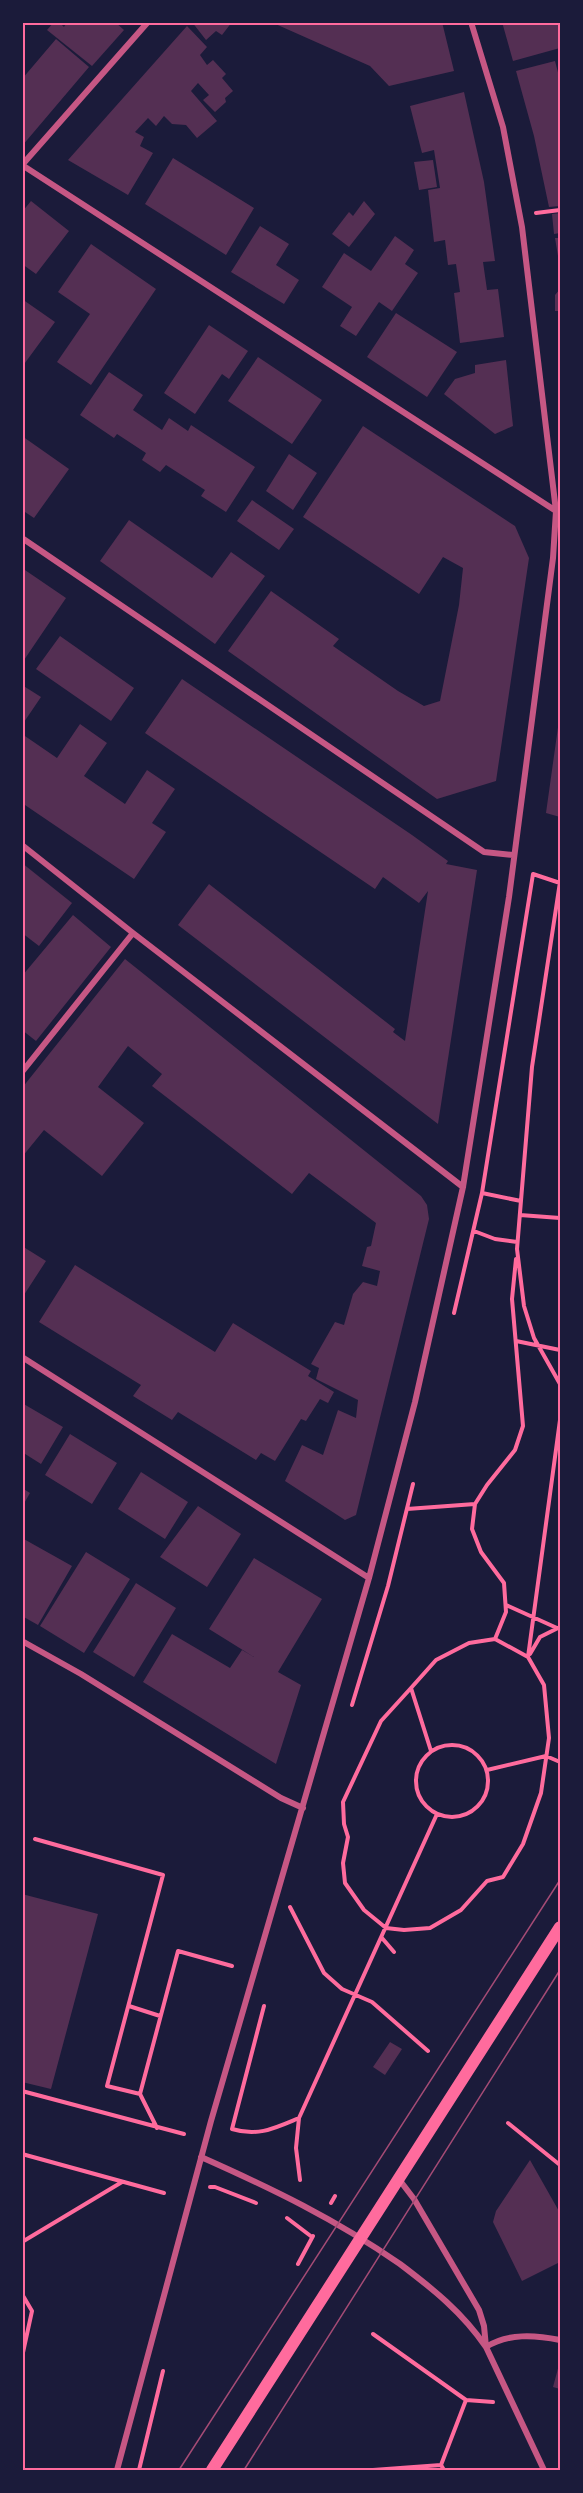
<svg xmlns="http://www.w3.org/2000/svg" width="583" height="2493" viewBox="0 0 583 2493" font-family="'PT Sans Narrow',sans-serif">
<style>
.building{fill:#542f53}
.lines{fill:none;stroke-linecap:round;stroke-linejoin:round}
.path{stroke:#ff6b9d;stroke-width:4}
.minor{stroke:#c65784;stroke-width:6}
.secondary{stroke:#ff6b9d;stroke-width:12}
.tram{stroke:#a44b75;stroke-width:1.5}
.neatline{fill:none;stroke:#ff6b9d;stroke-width:2}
</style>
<rect width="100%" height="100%" fill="#1b1b3a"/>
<path class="building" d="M 54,22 L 59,22 L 64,27 L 67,22 L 115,22 L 124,30 L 92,66 L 47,30 Z
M 192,22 L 232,22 L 222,35 L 216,31 L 206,40 Z
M 271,22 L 442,22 L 454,71 L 389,86 L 370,66 Z
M 502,22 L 560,22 L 560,48 L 513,61 Z
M 187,26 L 207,47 L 200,55 L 207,65 L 213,60 L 226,74 L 222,78 L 233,91 L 225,98 L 226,102 L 215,112 L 203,100 L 209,95 L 198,83 L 191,91 L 217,121 L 197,138 L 186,125 L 172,124 L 164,116 L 156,126 L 148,118 L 135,132 L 144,137 L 140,146 L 153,153 L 128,195 L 68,160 Z
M 56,39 L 89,67 L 22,146 L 22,79 Z
M 555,61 L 560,80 L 560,206 L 549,207 L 534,136 L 516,71 Z
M 464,92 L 484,182 L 495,261 L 483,262 L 487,290 L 498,289 L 504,337 L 460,343 L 454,293 L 460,292 L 456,264 L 448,265 L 445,240 L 434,242 L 428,190 L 440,188 L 434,150 L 422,153 L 410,106 Z
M 173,158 L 254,208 L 226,255 L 145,204 Z
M 433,160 L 437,187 L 419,190 L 414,162 Z
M 31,201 L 69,231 L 36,274 L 22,264 L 22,212 Z
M 364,201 L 375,214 L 349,247 L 332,234 L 349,212 L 353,216 Z
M 560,213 L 560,233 L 554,234 L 552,214 Z
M 260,226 L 289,244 L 276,265 L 299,280 L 284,304 L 231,272 Z
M 395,236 L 414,250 L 405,264 L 418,273 L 392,311 L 379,302 L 356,336 L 340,326 L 352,307 L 322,287 L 344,253 L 371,271 Z
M 555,238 L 560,238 L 560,262 L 559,262 Z
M 91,244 L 156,289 L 91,385 L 57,362 L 90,314 L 58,292 Z
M 560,289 L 560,311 L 555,311 L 555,295 Z
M 22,299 L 55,322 L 22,367 Z
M 396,313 L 457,352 L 427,397 L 367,357 Z
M 209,325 L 248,351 L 229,379 L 222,374 L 195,414 L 164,393 Z
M 258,357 L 322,400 L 292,444 L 228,401 Z
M 506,360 L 513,426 L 495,434 L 444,394 L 455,379 L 475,373 L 475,365 Z
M 109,372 L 143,395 L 133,410 L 162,430 L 169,418 L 188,431 L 191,425 L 255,467 L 226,512 L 201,496 L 205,490 L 166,465 L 160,472 L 142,460 L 146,453 L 117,434 L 114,438 L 80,415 Z
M 363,426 L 515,526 L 529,558 L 496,781 L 437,799 L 228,651 L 271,591 L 339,639 L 333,646 L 398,691 L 424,706 L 440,701 L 459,605 L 463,568 L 443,557 L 419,594 L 303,517 Z
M 22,436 L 69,469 L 34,518 L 22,510 Z
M 289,454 L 317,473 L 293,510 L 266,491 Z
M 252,500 L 294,529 L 279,550 L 237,521 Z
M 129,520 L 212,578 L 231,552 L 265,576 L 215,644 L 100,561 Z
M 22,568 L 66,598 L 22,663 Z
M 60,636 L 134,688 L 111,721 L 36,669 Z
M 182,679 L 412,835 L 448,861 L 446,864 L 477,870 L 438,1124 L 178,925 L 209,884 L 395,1029 L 393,1032 L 405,1041 L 428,891 L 419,903 L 383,877 L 375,889 L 145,733 Z
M 22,685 L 41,697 L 22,725 Z
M 559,720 L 560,721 L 560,817 L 546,813 Z
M 80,724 L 107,743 L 84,776 L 125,804 L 147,770 L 175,789 L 152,823 L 166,832 L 134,879 L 22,803 L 22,734 L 57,758 Z
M 22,863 L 72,903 L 39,946 L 22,933 Z
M 73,915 L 111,947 L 36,1041 L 22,1030 L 22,976 Z
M 125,959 L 421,1196 L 427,1205 L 429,1219 L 356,1515 L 345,1520 L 285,1481 L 302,1445 L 323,1455 L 338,1410 L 356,1418 L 358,1400 L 316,1379 L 319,1368 L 311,1364 L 335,1322 L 344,1325 L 353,1294 L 363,1282 L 377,1286 L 380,1271 L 362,1266 L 367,1247 L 371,1246 L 376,1223 L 309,1173 L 292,1194 L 152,1086 L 162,1074 L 128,1046 L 98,1087 L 144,1123 L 102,1176 L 44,1130 L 22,1157 L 22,1088 Z
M 22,1246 L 46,1261 L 22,1298 Z
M 75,1265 L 215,1352 L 233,1323 L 311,1371 L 308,1376 L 334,1392 L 328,1403 L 320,1399 L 306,1421 L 301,1419 L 275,1461 L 261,1453 L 256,1460 L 178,1412 L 172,1420 L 133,1396 L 141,1385 L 39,1322 Z
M 22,1403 L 63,1427 L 41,1464 L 22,1452 Z
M 70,1434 L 117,1463 L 92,1504 L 45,1475 Z
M 141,1472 L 188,1502 L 165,1539 L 118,1509 Z
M 22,1488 L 30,1493 L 22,1507 Z
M 198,1506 L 241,1534 L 207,1587 L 160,1557 Z
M 22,1538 L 72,1566 L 38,1625 L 22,1616 Z
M 86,1552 L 130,1579 L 84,1653 L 40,1626 Z
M 254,1558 L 322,1599 L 278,1672 L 301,1685 L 276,1764 L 143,1682 L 172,1634 L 230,1668 L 242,1650 L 254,1657 L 209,1629 Z
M 136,1583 L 176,1608 L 134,1677 L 93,1652 Z
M 22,1894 L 98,1914 L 51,2089 L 22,2082 Z
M 390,2042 L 402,2049 L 385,2075 L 373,2067 Z
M 530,2160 L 560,2213 L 560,2262 L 522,2281 L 493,2222 L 496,2211 Z
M 560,2361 L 560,2389 L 553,2387 Z"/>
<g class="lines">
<path class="path" d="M 536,213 L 560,210
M 560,882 L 532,1067 L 517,1249 L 524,1306 L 534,1338 L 560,1384
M 482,1193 L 521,1201
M 520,1215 L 560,1218
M 474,1231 L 495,1239 L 517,1242
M 454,1313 L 482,1193 L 533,874 L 560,883
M 516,1341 L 560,1350
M 407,1509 L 475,1504
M 506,1605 L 557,1628
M 495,1639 L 506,1612 L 504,1583 L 481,1552 L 472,1529 L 475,1504 L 487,1485 L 515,1450 L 523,1426 L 512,1299 L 516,1259
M 530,1654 L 540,1637 L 560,1627
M 528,1657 L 560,1420
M 411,1688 L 381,1721 L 343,1802 L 344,1824 L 348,1837 L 343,1863 L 345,1883 L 364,1910 L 386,1928 L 404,1930 L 430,1928 L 461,1910 L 487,1881 L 503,1877 L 523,1844 L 541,1793 L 549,1738 L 544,1685 L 528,1657 L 495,1639 L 469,1643 L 436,1660 L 411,1688 L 431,1751
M 352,1705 L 388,1586 L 413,1484
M416 1781a36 36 0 1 1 72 0a36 36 0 1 1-72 0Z
M 487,1770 L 546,1756 L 560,1762
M 35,1839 L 163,1875 L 107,2086 L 140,2094
M 290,1907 L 324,1973 L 342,1989 L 372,2002 L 428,2051
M 382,1938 L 394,1952
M 129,2006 L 160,2016
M 264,2006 L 232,2129 C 258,2137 275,2128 299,2118
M 22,2091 L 184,2134
M 508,2123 L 560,2165
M 157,2128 L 140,2094 L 178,1951 L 232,1966
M 22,2154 L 164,2193
M 300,2180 L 296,2148 L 299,2118 L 437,1814
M 210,2187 L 215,2187 L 256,2203
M 331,2203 L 335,2196
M 287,2218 L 312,2237
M 22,2242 L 122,2182
M 298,2264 L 313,2236
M 22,2294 L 32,2311 L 22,2357
M 373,2334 L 466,2400 L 441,2465
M 466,2400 L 493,2402
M 139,2470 L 163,2371
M 373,2470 L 441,2465 L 444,2470"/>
<path class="minor" d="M 22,165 L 556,511
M 22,165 L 148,22
M 22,538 L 484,852 L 513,855
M 22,845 L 133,933 L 463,1187
M 22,1072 L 133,933
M 22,1357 L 369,1578
M 22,1641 L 81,1674 L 281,1798 L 303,1808
M 201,2157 C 273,2189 335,2219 400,2264 C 433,2289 462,2312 486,2347 L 544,2470
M 398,2178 L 414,2199 L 479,2310 L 484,2326 L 486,2347 C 508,2333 535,2335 560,2340
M 117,2470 L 211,2121 L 369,1578 L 415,1402 L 463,1187 L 509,897 L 553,558 L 556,511 L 522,227 L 503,127 L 471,22"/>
<path class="secondary" d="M 212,2470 L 560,1927"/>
<path class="tram" d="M 179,2470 L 560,1880
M 244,2470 L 560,1970"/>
</g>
<rect width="583" height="2493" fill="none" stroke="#1b1b3a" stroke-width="48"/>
<rect x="24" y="24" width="535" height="2445" class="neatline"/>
</svg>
